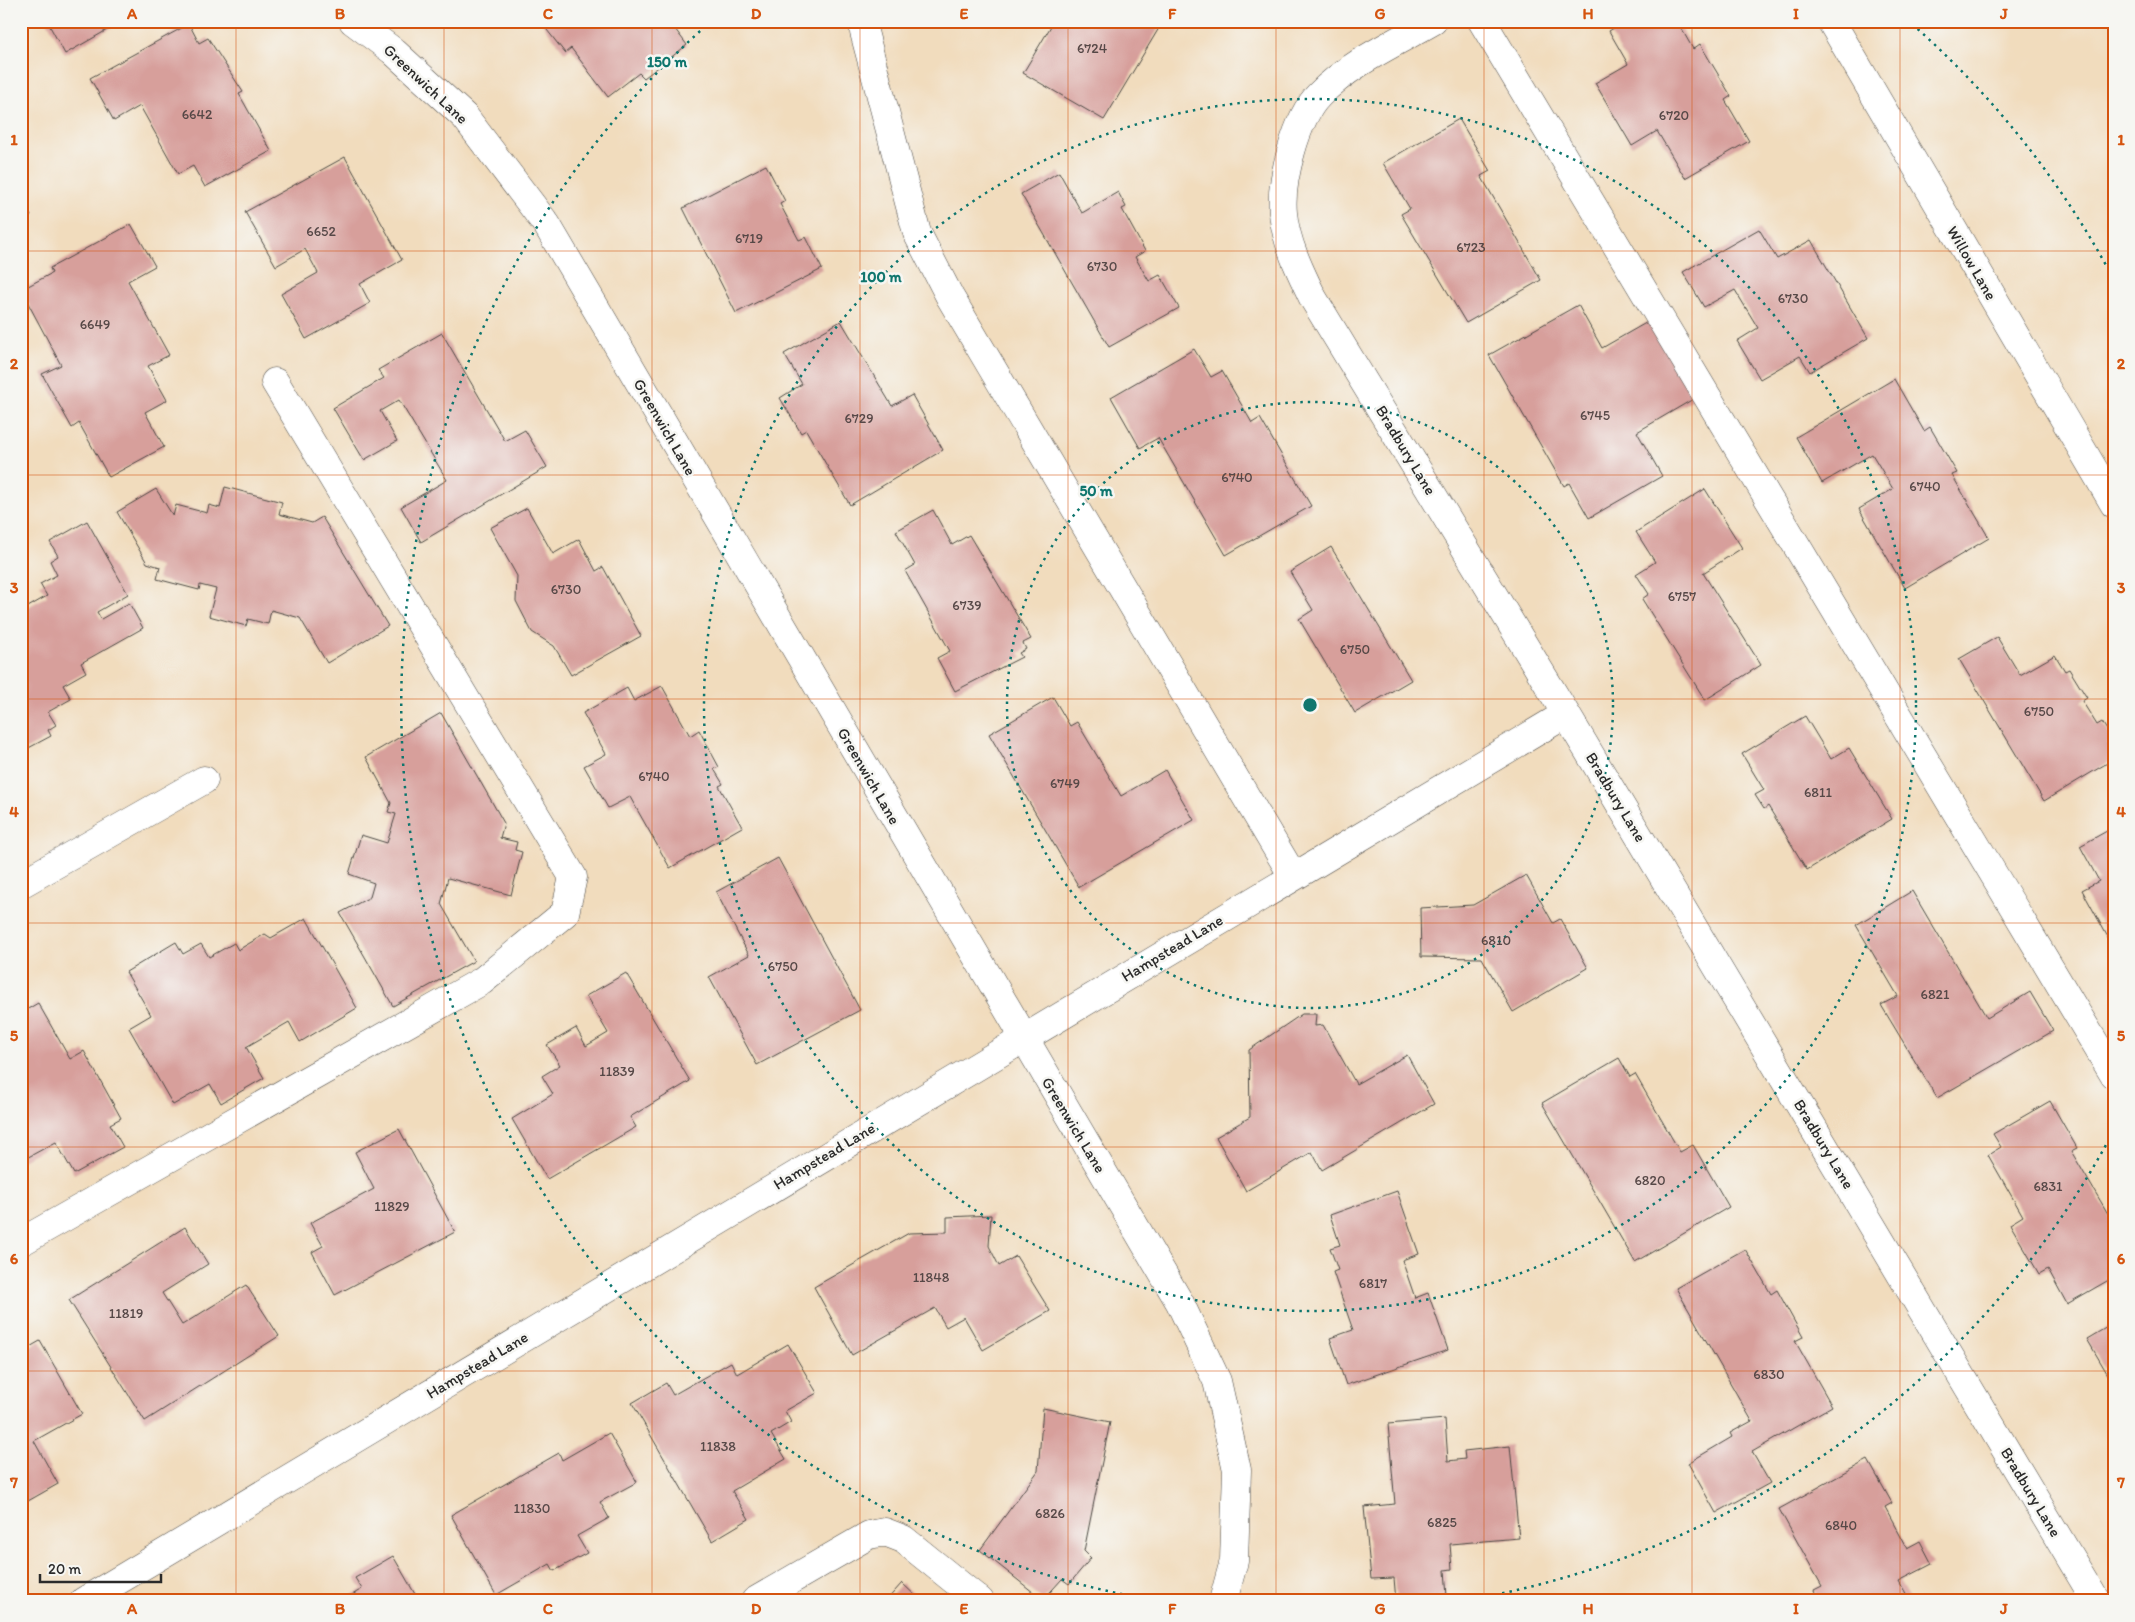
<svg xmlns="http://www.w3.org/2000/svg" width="2135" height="1622" viewBox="0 0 2135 1622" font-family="Itim,sans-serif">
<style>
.building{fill:#d79f9b}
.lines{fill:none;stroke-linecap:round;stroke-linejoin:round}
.minor-casing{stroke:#494641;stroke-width:29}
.minor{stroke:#fff;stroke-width:28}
.grid{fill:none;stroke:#d5540f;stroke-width:1;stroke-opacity:0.55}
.ring{fill:none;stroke:#0f766e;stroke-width:2.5;stroke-dasharray:2.5 5}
.labels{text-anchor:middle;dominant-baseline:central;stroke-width:5;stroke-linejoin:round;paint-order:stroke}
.number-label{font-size:14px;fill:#564847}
.street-label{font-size:16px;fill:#2b2b2b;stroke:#f6f6f2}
.centre{fill:#0f766e;stroke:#f6f6f2;stroke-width:2.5}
.ring-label{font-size:15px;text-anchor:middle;font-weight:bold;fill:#0f766e;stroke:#f6f6f2;stroke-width:5;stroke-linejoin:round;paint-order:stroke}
.neatline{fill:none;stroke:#d5540f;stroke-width:2}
.grid-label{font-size:16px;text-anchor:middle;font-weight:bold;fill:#d5540f}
</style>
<rect width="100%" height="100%" fill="#f6f6f2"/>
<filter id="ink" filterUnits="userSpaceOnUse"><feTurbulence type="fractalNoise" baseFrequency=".02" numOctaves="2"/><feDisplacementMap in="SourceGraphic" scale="10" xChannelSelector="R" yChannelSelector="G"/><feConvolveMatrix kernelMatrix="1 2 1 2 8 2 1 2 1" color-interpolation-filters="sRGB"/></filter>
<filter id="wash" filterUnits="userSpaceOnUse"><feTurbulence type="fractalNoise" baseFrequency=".0096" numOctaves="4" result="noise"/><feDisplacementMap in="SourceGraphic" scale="20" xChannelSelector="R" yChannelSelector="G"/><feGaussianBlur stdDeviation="1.12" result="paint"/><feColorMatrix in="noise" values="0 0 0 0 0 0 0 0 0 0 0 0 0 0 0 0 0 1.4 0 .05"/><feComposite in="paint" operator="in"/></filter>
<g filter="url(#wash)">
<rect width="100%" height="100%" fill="#f1dcbd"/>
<g id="blocks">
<path class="building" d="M 47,21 L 123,21 L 65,54 Z
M 540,21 L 669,21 L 687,45 L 644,78 L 639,73 L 608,97 L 571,48 L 565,53 Z
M 1054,21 L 1162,23 L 1104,120 L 1023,73 Z
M 1625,21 L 1677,21 L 1693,49 L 1700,44 L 1731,96 L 1725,100 L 1749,141 L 1685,178 L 1657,131 L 1632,146 L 1595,83 L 1628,64 L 1609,31 Z
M 189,24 L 199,43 L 208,38 L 243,92 L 239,94 L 271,151 L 205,187 L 193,166 L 178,174 L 140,106 L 114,121 L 90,78 Z
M 1459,119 L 1490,171 L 1481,176 L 1541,280 L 1466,323 L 1401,214 L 1410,209 L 1383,163 Z
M 345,157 L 402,260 L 360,284 L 370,303 L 306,339 L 281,294 L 318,273 L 305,249 L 276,266 L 245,212 Z
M 766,165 L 785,201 L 780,204 L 799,240 L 806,237 L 822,269 L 736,313 L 683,208 Z
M 1059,172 L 1082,213 L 1118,192 L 1126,207 L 1122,209 L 1145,251 L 1135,257 L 1149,281 L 1160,275 L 1179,308 L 1109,347 L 1021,194 Z
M 21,200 L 31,216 L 21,221 Z
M 131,224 L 155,266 L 128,281 L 169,355 L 148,366 L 167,400 L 145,412 L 164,447 L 109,477 L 79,423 L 72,428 L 42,374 L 61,365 L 21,290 L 52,273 L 50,268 Z
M 1759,229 L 1777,259 L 1811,240 L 1868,338 L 1810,372 L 1800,356 L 1760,379 L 1737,341 L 1758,328 L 1735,290 L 1704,307 L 1683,272 Z
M 1578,305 L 1602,348 L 1651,320 L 1695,398 L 1637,432 L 1662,476 L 1589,518 L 1569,483 L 1564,486 L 1489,355 Z
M 841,321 L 892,406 L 912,395 L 943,450 L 850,505 L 806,430 L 801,433 L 780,398 L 802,384 L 784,354 Z
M 442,333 L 505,441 L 525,430 L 547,467 L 421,542 L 401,507 L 447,480 L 399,400 L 380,411 L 397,441 L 364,460 L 333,408 L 384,378 L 378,370 Z
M 1194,349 L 1211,377 L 1222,371 L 1252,423 L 1260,418 L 1311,506 L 1226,555 L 1158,438 L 1140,448 L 1111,397 Z
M 1894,379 L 1924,431 L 1930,427 L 1957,473 L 1952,475 L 1989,538 L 1905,588 L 1859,509 L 1893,489 L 1872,454 L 1822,483 L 1796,437 Z
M 225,487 L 282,502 L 279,514 L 312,523 L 322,517 L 388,626 L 327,663 L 300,618 L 271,610 L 268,624 L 248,619 L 246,626 L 209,616 L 216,589 L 200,585 L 199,590 L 157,579 L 160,567 L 147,563 L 117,512 L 156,489 L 173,516 L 176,505 L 207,513 L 209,505 L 220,508 Z
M 1705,489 L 1742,548 L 1703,573 L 1761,665 L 1705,700 L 1642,599 L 1649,594 L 1636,574 L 1655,562 L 1636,532 Z
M 527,508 L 553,554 L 579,539 L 596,571 L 603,567 L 641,636 L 571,675 L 554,646 L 532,632 L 516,601 L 517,576 L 490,528 Z
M 933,510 L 952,545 L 969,535 L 1031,639 L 1023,643 L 1026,649 L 1019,653 L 1022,657 L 955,691 L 937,658 L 950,651 L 905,571 L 915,565 L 896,531 Z
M 87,521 L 128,594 L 97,612 L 101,619 L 129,603 L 143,628 L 81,663 L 86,672 L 63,685 L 71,699 L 48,712 L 56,725 L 48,730 L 51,736 L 21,752 L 21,611 L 47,596 L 40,584 L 57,575 L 50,561 L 58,556 L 50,542 Z
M 1331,547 L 1411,680 L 1355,713 L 1299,619 L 1313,610 L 1290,572 Z
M 1997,637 L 2020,675 L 2055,655 L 2065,671 L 2069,669 L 2087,698 L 2082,701 L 2097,725 L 2102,722 L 2113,740 L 2107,743 L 2114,754 L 2114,759 L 2044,801 L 1959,659 Z
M 662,686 L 690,736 L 699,730 L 719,767 L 714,769 L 723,784 L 719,786 L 742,827 L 670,868 L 630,797 L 608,808 L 584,766 L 606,754 L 583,713 L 627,688 L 634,701 Z
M 1053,697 L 1070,726 L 1077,722 L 1121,796 L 1165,770 L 1194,820 L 1079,887 L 989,734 Z
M 441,713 L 504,823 L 500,838 L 517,842 L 515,850 L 522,852 L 511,895 L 448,878 L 441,904 L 474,961 L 393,1006 L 340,913 L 370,897 L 374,883 L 349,874 L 361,835 L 387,843 L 396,814 L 388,812 L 391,803 L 366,757 Z
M 1805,716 L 1831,759 L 1849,748 L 1892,819 L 1807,870 L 1768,806 L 1764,809 L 1755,795 L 1764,790 L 1742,754 Z
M 2114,827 L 2114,939 L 2110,941 L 2082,890 L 2099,881 L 2080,846 Z
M 778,858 L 860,1010 L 757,1065 L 709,977 L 749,955 L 716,892 Z
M 1526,875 L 1553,923 L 1560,919 L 1588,968 L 1513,1012 L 1482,958 L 1421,957 L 1420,908 L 1473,905 Z
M 1912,891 L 1987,1018 L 2030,992 L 2053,1031 L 1937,1098 L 1881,1005 L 1898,996 L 1856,925 Z
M 306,918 L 357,1008 L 300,1042 L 289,1022 L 246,1047 L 264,1078 L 221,1103 L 210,1084 L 173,1105 L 129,1028 L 151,1015 L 126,972 L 176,942 L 183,954 L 201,944 L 209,957 L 234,943 L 238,950 L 265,934 L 271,938 Z
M 626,973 L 690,1081 L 630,1117 L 636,1127 L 547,1179 L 512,1119 L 553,1094 L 542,1076 L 560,1065 L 547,1045 L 576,1028 L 586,1046 L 608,1033 L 586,996 Z
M 38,1003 L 70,1059 L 84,1051 L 121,1118 L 110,1124 L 123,1147 L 74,1174 L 56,1142 L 21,1161 L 21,1013 Z
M 1302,1014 L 1316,1014 L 1315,1026 L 1323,1025 L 1356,1084 L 1407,1055 L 1434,1104 L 1322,1170 L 1312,1152 L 1246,1191 L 1216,1137 L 1250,1117 L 1249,1050 Z
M 1619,1058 L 1630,1077 L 1635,1074 L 1680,1152 L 1693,1145 L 1729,1207 L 1635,1262 L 1542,1103 Z
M 2050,1101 L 2077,1148 L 2071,1151 L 2114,1224 L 2114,1277 L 2067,1304 L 2048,1269 L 2039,1274 L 2010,1224 L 2023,1216 L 1988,1155 L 2001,1147 L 1993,1134 Z
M 399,1129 L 455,1232 L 335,1295 L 312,1252 L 323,1246 L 310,1223 L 374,1189 L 355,1152 Z
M 1397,1191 L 1419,1254 L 1402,1260 L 1415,1298 L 1428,1293 L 1448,1350 L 1346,1385 L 1330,1338 L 1353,1330 L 1333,1272 L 1338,1270 L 1330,1248 L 1340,1245 L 1330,1215 Z
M 991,1215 L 989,1246 L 999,1266 L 1016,1256 L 1050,1311 L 983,1350 L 964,1317 L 946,1327 L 935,1308 L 852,1355 L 814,1287 L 909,1233 L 947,1232 L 947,1217 Z
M 185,1227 L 208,1264 L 162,1293 L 182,1325 L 246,1285 L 279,1336 L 145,1421 L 69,1300 Z
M 1745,1249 L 1771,1294 L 1777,1290 L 1803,1337 L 1795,1341 L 1832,1406 L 1752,1452 L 1770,1483 L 1716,1513 L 1688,1463 L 1732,1437 L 1730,1433 L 1752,1421 L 1676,1288 Z
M 2114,1323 L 2114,1385 L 2087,1339 Z
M 40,1341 L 82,1414 L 34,1441 L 58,1484 L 21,1505 L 21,1352 Z
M 788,1344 L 817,1393 L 785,1411 L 791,1422 L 771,1434 L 786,1459 L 732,1491 L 749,1519 L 712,1541 L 632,1403 L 666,1383 L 673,1395 L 731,1362 L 737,1374 Z
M 1043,1408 L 1110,1422 L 1084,1551 L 1091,1558 L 1069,1584 L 1062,1579 L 1043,1600 L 980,1550 L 1038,1471 Z
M 1445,1419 L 1448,1461 L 1465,1459 L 1464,1451 L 1510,1446 L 1519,1538 L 1450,1544 L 1452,1569 L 1445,1570 L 1447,1597 L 1396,1601 L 1394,1578 L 1371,1579 L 1364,1507 L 1395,1504 L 1388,1424 Z
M 609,1433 L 637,1482 L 600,1502 L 609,1518 L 577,1536 L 587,1553 L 554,1571 L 550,1564 L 496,1595 L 451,1515 L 559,1453 L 562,1460 Z
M 1868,1460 L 1892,1503 L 1885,1507 L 1907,1548 L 1920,1541 L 1932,1564 L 1899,1581 L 1909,1599 L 1906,1601 L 1819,1601 L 1814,1590 L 1822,1586 L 1779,1509 Z
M 393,1556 L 419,1601 L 342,1601 L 362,1589 L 355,1578 Z
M 902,1583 L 921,1601 L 886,1601 Z"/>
</g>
</g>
<g filter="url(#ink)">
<use href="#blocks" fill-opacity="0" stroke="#494641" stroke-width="1"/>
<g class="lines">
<defs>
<path id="minor" d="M 353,21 L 393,51 L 465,117 L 547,225 L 1180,1303 L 1217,1381 L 1237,1470 L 1234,1561 L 1223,1601
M 863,21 L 864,32 L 917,233 L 950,297 L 1293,876
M 1433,21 C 1395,43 1350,63 1319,95 C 1296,118 1280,181 1283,213 C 1286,243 1300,271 1313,298 L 1566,714 L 2096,1601
M 1482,21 L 2114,1075
M 1831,21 L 2114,504
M 21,884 L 204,780
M 21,1242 L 482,981 L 565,913 L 573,877 L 275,382
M 84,1601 L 1566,714
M 755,1601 L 869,1535 L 885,1532 L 903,1539 L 980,1601"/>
</defs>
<use href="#minor" class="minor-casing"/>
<use href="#minor" class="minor"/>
</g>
</g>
<path class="grid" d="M 236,21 L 236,1601M 444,21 L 444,1601M 652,21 L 652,1601M 860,21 L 860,1601M 1068,21 L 1068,1601M 1276,21 L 1276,1601M 1484,21 L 1484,1601M 1692,21 L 1692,1601M 1900,21 L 1900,1601M 21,251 L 2114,251M 21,475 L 2114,475M 21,699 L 2114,699M 21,923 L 2114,923M 21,1147 L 2114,1147M 21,1371 L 2114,1371"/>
<g class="ring">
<circle cx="1310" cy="705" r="303"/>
<circle cx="1310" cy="705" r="606"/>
<path d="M2113 1132A909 909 0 0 1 1468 1600M1152 1600A909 909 0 0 1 708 24M1912 24A909 909 0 0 1 2113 278"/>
</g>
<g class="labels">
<g class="number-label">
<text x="1092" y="48">6724</text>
<text x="197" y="114">6642</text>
<text x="1674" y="115">6720</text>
<text x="321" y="231">6652</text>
<text x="749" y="238">6719</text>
<text x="1471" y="247">6723</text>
<text x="1102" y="266">6730</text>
<text x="1793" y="298">6730</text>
<text x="95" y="324">6649</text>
<text x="1595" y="415">6745</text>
<text x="859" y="418">6729</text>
<text x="1237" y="477">6740</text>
<text x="1925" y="486">6740</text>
<text x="566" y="589">6730</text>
<text x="1682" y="596">6757</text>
<text x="967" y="605">6739</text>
<text x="1355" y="649">6750</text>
<text x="2039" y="711">6750</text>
<text x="654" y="776">6740</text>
<text x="1065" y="783">6749</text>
<text x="1818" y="792">6811</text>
<text x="1496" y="940">6810</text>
<text x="783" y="966">6750</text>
<text x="1935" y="994">6821</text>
<text x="617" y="1071">11839</text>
<text x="1650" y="1180">6820</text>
<text x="2048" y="1186">6831</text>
<text x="392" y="1206">11829</text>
<text x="931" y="1277">11848</text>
<text x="1373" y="1283">6817</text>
<text x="126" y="1313">11819</text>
<text x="1769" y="1374">6830</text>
<text x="718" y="1446">11838</text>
<text x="532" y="1508">11830</text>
<text x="1050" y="1513">6826</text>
<text x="1442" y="1522">6825</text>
<text x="1841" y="1525">6840</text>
</g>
<g class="street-label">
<text transform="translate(426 84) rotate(43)">Greenwich Lane</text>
<text transform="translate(1972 263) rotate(60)">Willow Lane</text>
<text transform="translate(665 427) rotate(60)">Greenwich Lane</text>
<text transform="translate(1406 450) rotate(59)">Bradbury Lane</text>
<text transform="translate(869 776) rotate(60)">Greenwich Lane</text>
<text transform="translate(1616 797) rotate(59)">Bradbury Lane</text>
<text transform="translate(1172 948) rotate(-31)">Hampstead Lane</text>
<text transform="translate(1074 1125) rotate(59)">Greenwich Lane</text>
<text transform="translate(1824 1144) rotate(59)">Bradbury Lane</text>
<text transform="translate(824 1156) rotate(-31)">Hampstead Lane</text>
<text transform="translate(477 1365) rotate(-31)">Hampstead Lane</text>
<text transform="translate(2031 1492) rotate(59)">Bradbury Lane</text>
</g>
</g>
<circle cx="1310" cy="705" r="8" class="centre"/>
<g class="ring-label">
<text x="667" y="67">150 m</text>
<text x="881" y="282">100 m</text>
<text x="1096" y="496">50 m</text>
</g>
<rect width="2135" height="1622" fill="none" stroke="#f6f6f2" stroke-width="55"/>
<path d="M40 1574v8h121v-8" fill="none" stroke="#2b2b2b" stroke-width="2.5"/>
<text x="48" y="1574" font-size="15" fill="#2b2b2b" stroke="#f6f6f2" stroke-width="4" paint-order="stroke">20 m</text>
<rect x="28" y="28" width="2080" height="1566" class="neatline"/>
<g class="grid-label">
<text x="132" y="19">A</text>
<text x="340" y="19">B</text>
<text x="548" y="19">C</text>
<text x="756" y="19">D</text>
<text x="964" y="19">E</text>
<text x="1172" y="19">F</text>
<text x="1380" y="19">G</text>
<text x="1588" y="19">H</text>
<text x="1796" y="19">I</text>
<text x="2004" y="19">J</text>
<text x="14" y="145">1</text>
<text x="2121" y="145">1</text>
<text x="14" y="369">2</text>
<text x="2121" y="369">2</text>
<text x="14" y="593">3</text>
<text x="2121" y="593">3</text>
<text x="14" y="817">4</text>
<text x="2121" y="817">4</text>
<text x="14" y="1041">5</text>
<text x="2121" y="1041">5</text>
<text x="14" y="1264">6</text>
<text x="2121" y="1264">6</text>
<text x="14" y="1488">7</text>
<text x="2121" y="1488">7</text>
<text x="132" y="1614">A</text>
<text x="340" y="1614">B</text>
<text x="548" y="1614">C</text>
<text x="756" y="1614">D</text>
<text x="964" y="1614">E</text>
<text x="1172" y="1614">F</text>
<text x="1380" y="1614">G</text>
<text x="1588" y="1614">H</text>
<text x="1796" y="1614">I</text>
<text x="2004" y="1614">J</text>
</g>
</svg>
